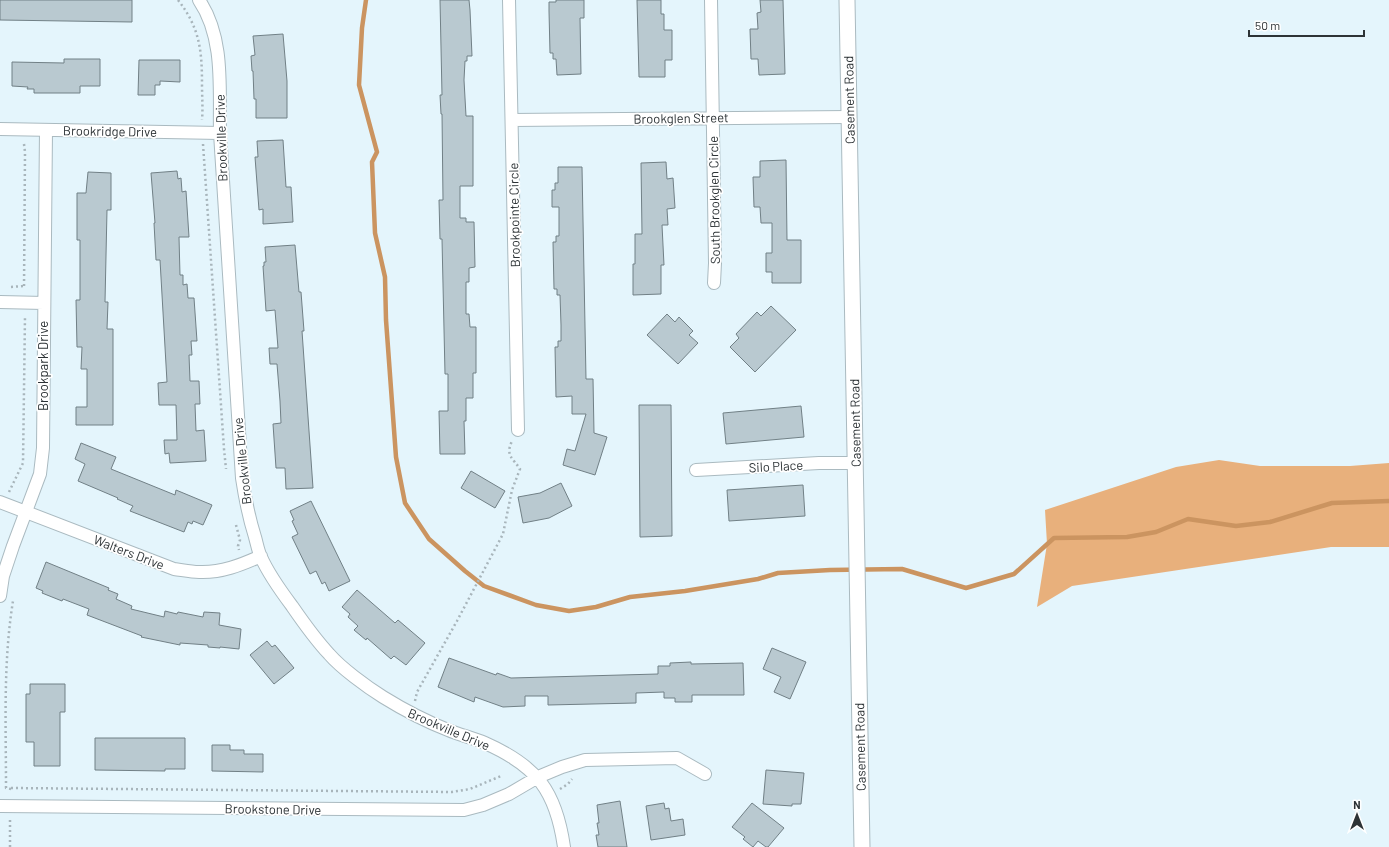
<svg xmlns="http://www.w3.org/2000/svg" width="1389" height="847" viewBox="0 0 1389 847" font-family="Barlow,sans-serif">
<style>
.forest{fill:#e8b07c}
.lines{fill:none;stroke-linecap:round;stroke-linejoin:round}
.stream{stroke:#cb9460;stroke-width:4.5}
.building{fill:#b9c9d0;stroke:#718086}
.minor-casing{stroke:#aabac0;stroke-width:14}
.tertiary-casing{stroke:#aabac0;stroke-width:17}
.path{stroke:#a8b5bb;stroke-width:2.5;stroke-dasharray:2 3;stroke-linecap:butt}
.minor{stroke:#fff;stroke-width:12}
.tertiary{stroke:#fff;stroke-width:15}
.labels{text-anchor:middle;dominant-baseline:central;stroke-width:3.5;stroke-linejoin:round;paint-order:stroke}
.street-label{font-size:13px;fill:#2d3336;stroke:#fff}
</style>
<rect width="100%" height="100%" fill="#e4f5fc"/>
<path class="forest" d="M 1219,460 L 1260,466 L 1350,466 L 1389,463 L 1389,547 L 1331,547 L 1072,586 L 1037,607 L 1047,544 L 1045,510 L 1176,467 Z"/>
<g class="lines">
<path class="stream" d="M 366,0 L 362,28 L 359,85 L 377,152 L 372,162 L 375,233 L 385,277 L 386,320 L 396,457 L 405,503 L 429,539 L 465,571 L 484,586 L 536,605 L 569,611 L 596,607 L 630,597 L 685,591 L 758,579 L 778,573 L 830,570 L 902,569 L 966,588 L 1014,574 L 1054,538 L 1127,537 L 1156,532 L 1188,519 L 1236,526 L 1270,522 L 1332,503 L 1389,501"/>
</g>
<path class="building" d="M 0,0 L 132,0 L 132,22 L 0,20 Z
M 440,0 L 469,0 L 470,10 L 472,56 L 467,56 L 467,61 L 465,61 L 464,80 L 466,116 L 473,116 L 473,186 L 460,186 L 460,218 L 466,218 L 466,222 L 474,222 L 475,267 L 469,268 L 469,282 L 466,282 L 466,314 L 469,314 L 470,327 L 476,327 L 476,373 L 473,373 L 473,398 L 466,398 L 466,421 L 464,421 L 465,454 L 440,454 L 439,411 L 448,411 L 448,374 L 445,374 L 442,239 L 440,239 L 439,200 L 443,200 L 442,114 L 441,114 L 440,95 L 442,95 Z
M 556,0 L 584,0 L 584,18 L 580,18 L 581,74 L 557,75 L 556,59 L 553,59 L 553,53 L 550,53 L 549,11 L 549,2 L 556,2 Z
M 637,0 L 661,0 L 661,14 L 664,14 L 664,30 L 672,30 L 672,60 L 665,60 L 665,77 L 639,77 Z
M 760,0 L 783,0 L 785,74 L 759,75 L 758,59 L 751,59 L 750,29 L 758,29 L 757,13 L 761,12 Z
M 283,34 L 287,81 L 287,118 L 256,118 L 256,99 L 254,99 L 253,71 L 252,71 L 251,56 L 255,55 L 253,36 Z
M 64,59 L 100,59 L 100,86 L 80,86 L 80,93 L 34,93 L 34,89 L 27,89 L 28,87 L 12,86 L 12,62 L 64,63 Z
M 139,60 L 180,60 L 180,82 L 160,81 L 160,85 L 155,85 L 155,95 L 138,95 Z
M 283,140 L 286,187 L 291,187 L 293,222 L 263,224 L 263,209 L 259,210 L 255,157 L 258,157 L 257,141 Z
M 786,160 L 787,240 L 801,240 L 801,283 L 772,283 L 772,272 L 766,272 L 766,253 L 772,253 L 772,223 L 761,223 L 760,207 L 754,207 L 753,177 L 760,177 L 760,161 Z
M 666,162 L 667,179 L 673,178 L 675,208 L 667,209 L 668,225 L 662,225 L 664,265 L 661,265 L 661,294 L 633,295 L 633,264 L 635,264 L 635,234 L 642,234 L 641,163 Z
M 558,167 L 582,167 L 586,379 L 593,379 L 594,433 L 607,437 L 595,475 L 563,465 L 567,449 L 575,451 L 586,414 L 572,414 L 572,396 L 556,397 L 555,347 L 558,347 L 558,341 L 561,341 L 561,325 L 560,295 L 557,295 L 557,289 L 554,289 L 553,242 L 556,242 L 556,236 L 559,236 L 559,207 L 552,207 L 552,190 L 555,190 L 555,183 L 558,183 Z
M 177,171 L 178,179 L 181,178 L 182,192 L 186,191 L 189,237 L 179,237 L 180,275 L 183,275 L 183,285 L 187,284 L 188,298 L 194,298 L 197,341 L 191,341 L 192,355 L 189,355 L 190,381 L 199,381 L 200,404 L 195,404 L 196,431 L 204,430 L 206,461 L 170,463 L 169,453 L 165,454 L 164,440 L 177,440 L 176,405 L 159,405 L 158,383 L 167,382 L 160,260 L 156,260 L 154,223 L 155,223 L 151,173 Z
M 88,172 L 111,173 L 111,210 L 107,210 L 105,302 L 108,302 L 107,329 L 113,329 L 113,425 L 76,425 L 76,407 L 87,407 L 87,369 L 81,369 L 82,347 L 77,347 L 76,300 L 80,300 L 80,240 L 77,240 L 77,193 L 86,193 Z
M 295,245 L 299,292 L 301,292 L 304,331 L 302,331 L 313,488 L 286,489 L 285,468 L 276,468 L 273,424 L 281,423 L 280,401 L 277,364 L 270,364 L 269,348 L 278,348 L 275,310 L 266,311 L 263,266 L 264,266 L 264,262 L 266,262 L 265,247 Z
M 771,306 L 796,330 L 755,372 L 730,347 L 739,338 L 736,334 L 757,312 L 761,316 Z
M 667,314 L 675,322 L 679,317 L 693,331 L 689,335 L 698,343 L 678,364 L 647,335 Z
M 639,405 L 671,405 L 672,536 L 640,537 Z
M 801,406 L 804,437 L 726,444 L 723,413 Z
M 81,443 L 116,457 L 111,469 L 175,495 L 176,490 L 212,505 L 203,525 L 193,521 L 192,524 L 188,522 L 184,532 L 130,511 L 133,506 L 117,499 L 118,498 L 78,481 L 85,464 L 75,459 Z
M 471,471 L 505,491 L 495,508 L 461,488 Z
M 561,483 L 572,506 L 549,518 L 523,523 L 518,497 L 540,493 Z
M 803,485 L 805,516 L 729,521 L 727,490 Z
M 311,501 L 350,581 L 329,591 L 325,582 L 322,584 L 316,571 L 310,574 L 292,537 L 298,534 L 292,521 L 294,520 L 290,511 Z
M 46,562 L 109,588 L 108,590 L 118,594 L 116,599 L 132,606 L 131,609 L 164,617 L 165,611 L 177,614 L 178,612 L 203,617 L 204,612 L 220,613 L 219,625 L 241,629 L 239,649 L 220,647 L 220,648 L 208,647 L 208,645 L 180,643 L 180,645 L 141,637 L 142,636 L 87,615 L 89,609 L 63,599 L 62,601 L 42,593 L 43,591 L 36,588 Z
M 357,590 L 395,623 L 398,620 L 425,643 L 406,665 L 394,656 L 391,659 L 367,638 L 366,640 L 354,630 L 358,626 L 348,617 L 350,614 L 342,607 Z
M 267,641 L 272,647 L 275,645 L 294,668 L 274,684 L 250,655 Z
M 772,648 L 806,662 L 790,699 L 774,692 L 781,677 L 763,669 Z
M 449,658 L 496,675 L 497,673 L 511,678 L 658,674 L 658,666 L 670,666 L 670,663 L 691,662 L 691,664 L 743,663 L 744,695 L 692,695 L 692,702 L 675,702 L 675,698 L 664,698 L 664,692 L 636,693 L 636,703 L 548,705 L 548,696 L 525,696 L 525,706 L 503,707 L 475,697 L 474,702 L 438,687 Z
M 30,684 L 65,684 L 65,712 L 60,712 L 60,766 L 34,766 L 34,742 L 26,742 L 26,694 L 30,694 Z
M 95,738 L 185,738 L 185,769 L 165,769 L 165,771 L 95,770 Z
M 212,745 L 230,745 L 230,750 L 244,750 L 244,754 L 263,754 L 263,772 L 212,771 Z
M 766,770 L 804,773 L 801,804 L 792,804 L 792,806 L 763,804 Z
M 620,801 L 627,847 L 598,847 L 596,835 L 599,835 L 597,823 L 599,823 L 597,805 Z
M 664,803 L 665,809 L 669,808 L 671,821 L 683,819 L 685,835 L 651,840 L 646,806 Z
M 752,803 L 784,828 L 768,847 L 766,847 L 758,841 L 753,847 L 743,839 L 745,837 L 732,827 Z"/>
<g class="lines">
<defs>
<path id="minor" d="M 199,0 C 225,38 219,90 220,133 L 242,478 C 245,498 249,518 255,537 C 257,544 258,551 261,557 C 269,575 280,590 292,606 C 303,622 315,639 329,654 C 341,668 367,687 383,697 C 404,710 425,721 448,730 C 460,735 473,738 485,743 C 537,766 556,791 564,847
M 509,0 L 518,430
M 711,0 L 715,263 L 714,283
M 512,120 L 849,117
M 0,129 L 220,133
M 0,302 L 44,303
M 696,470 L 819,463 L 856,463
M 0,502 L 174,569 C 182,570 191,572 199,572 C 221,573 241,565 261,556
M 0,596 L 3,576 L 13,546 L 40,474 L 43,448 L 46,130
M 0,806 L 464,810 L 483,805 L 509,794 L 538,777 L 562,767 L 585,760 L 677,758 L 705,774"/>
<path id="tertiary" d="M 847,0 L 862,847"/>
</defs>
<use href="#minor" class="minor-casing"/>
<use href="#tertiary" class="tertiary-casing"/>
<path class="path" d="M 178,0 C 200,28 202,51 202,85 C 202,97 203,108 202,120
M 24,144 L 25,152 L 24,289
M 203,144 L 224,449 L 226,469
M 11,287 L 24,286
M 9,492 L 23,463 L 25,316
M 236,525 L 240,540 L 238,546 L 239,550
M 415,701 L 417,692 L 457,621 L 503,534 L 512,490 L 520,469 C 513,458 505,456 512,441
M 11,788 L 452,792 L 470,789 L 501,776
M 11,789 L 6,788 C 6,726 3,663 13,601
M 560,789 L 568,784 L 572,779
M 10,847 L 10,820"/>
<use href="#minor" class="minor"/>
<use href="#tertiary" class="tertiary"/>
</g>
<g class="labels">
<g class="street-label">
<text transform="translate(849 100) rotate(-91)">Casement Road</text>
<text transform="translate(681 118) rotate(-1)">Brookglen Street</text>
<text transform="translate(110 131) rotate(1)">Brookridge Drive</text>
<text transform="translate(221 138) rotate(-92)">Brookville Drive</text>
<text transform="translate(714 200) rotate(-91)">South Brookglen Circle</text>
<text transform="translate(514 215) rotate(-91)">Brookpointe Circle</text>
<text transform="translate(43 366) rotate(-90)">Brookpark Drive</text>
<text transform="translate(855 423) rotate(-91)">Casement Road</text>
<text transform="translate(242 461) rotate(-96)">Brookville Drive</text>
<text transform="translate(776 466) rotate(-3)">Silo Place</text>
<text transform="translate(129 552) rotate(21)">Walters Drive</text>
<text transform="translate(449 729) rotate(23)">Brookville Drive</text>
<text transform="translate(860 747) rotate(-91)">Casement Road</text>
<text transform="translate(273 809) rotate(1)">Brookstone Drive</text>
</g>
</g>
<g transform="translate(1357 815)" stroke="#ffffff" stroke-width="3" paint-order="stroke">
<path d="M0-3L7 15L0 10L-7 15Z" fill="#2d3336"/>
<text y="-6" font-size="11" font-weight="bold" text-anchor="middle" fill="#2d3336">N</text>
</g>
<path d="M1249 30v6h115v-6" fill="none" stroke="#2d3336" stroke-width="2"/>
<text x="1255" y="30" font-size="12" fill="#2d3336" stroke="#ffffff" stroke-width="3" paint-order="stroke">50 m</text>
</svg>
